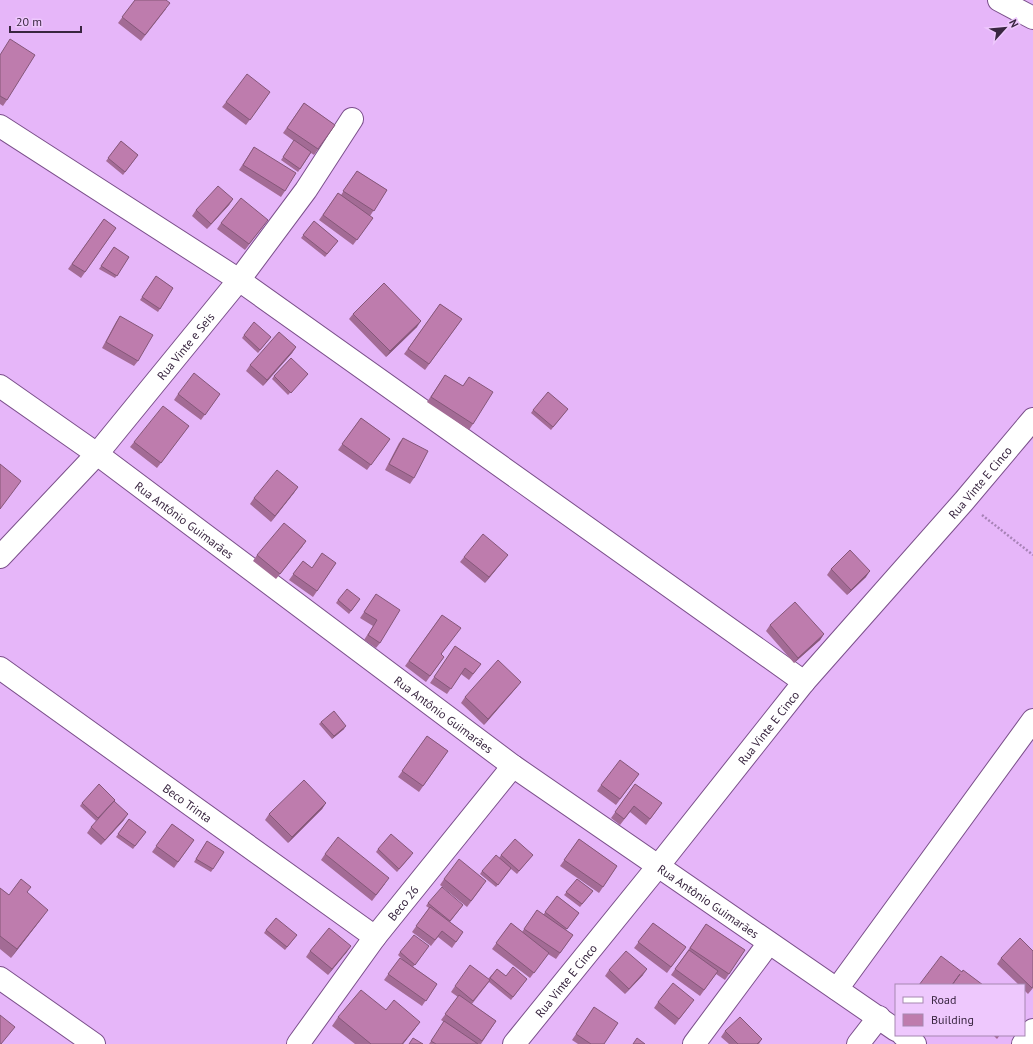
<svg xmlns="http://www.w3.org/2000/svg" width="1033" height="1044" viewBox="0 0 1033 1044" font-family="'PT Sans',sans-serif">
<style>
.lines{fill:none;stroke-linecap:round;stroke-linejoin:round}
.minor-casing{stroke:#7b508b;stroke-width:24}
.path{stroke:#a782b6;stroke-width:2.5;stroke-dasharray:2 2;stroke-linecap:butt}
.minor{stroke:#fff;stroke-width:22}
.wall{fill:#a36b95}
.shaded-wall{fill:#855779}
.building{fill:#be7cad;stroke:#855779}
.labels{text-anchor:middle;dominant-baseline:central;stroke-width:3.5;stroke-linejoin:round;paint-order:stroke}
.street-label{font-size:12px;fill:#392640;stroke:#eec8fd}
</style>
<rect width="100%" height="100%" fill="#e6b6f9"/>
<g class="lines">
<defs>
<g id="minor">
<path d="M 999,0 L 1033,18"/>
<path d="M 0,126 L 239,280 L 804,682"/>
<path id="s1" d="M 0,386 L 97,454 L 513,766 L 896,1030"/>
<path id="s2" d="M 0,557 L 97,454 L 239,280 L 306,190 L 352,119"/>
<path id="s3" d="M 0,668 L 375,937"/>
<path d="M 0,978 L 94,1044"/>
<path d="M 837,989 L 1033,720"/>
<path d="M 903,1035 L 915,1044"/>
<path id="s4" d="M 298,1044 L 375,937 L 513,766"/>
<path id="s5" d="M 514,1044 L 659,865 L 804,682 L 964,501 L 1033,419"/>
<path d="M 694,1044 L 769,943"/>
<path d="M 858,1044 L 879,1017"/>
<path d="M 1023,1044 L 1033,1030"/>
</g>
</defs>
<use href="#minor" class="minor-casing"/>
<path class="path" d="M 982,515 L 1033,555"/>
<use href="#minor" class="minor"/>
</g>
<path class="wall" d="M 135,0 L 166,9 L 141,41 L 118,23 Z
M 0,55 L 7,100 L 3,106 L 0,104 Z
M 270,92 L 246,125 L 222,107 L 226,102 Z
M 304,103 L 335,125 L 314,155 L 311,153 L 298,172 L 281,160 L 294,141 L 283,133 Z
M 121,141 L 138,155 L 123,175 L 106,161 Z
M 254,147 L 285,191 L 281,197 L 239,170 Z
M 357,171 L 387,190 L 370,216 L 373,218 L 353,245 L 319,220 L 338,193 L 341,195 Z
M 233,199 L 229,205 L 207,229 L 192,216 L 196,210 Z
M 104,219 L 116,228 L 81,278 L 68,269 Z
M 314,221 L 338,241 L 325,257 L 301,238 Z
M 221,223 L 264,225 L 245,250 L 217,229 Z
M 114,247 L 129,257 L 115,278 L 99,269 Z
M 156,276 L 173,288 L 158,312 L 140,300 Z
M 440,304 L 462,319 L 425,370 L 404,354 Z
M 353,314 L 417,327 L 386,357 L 349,319 Z
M 120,316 L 138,361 L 134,366 L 102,348 L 116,322 Z
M 244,335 L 271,337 L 258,353 L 242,338 Z
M 296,347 L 292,353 L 263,386 L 246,371 L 250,365 Z
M 308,374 L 288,395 L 272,379 L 274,376 Z
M 445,375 L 463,386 L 469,377 L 473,424 L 469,430 L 427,402 Z
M 178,394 L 220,394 L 201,420 L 174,400 Z
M 568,409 L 551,430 L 531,413 L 533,410 Z
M 361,418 L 390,439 L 367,470 L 338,450 Z
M 189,426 L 157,468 L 130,447 L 134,442 Z
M 403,438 L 414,478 L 410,484 L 385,470 L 399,443 Z
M 298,487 L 271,522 L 250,504 L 254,498 Z
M 306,541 L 276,579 L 253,561 L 257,555 Z
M 464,557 L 504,560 L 485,583 L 460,562 Z
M 303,561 L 312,568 L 336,563 L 313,597 L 289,580 Z
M 831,569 L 866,577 L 847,595 L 827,575 Z
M 376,594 L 380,643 L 376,648 L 364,640 L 373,626 L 360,618 Z
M 360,599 L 349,614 L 336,603 L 338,600 Z
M 442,615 L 442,655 L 444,657 L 426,682 L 405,666 Z
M 770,625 L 824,634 L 820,640 L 794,663 L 766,631 Z
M 455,646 L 481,664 L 469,680 L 461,674 L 447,694 L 430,683 Z
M 517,687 L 484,725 L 461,703 L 465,697 Z
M 321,722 L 344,729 L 332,739 L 319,724 Z
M 427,736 L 448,751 L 419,792 L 398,777 Z
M 639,774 L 616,805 L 597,791 L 601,785 Z
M 635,784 L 662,803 L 646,825 L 630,812 L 620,825 L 611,818 Z
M 115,800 L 96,821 L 80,806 L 82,803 Z
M 326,803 L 322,809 L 288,843 L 265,820 L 269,814 Z
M 129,819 L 146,832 L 133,849 L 116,837 Z
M 124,820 L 101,845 L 87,833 L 91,827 Z
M 172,824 L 194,840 L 174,868 L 152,852 Z
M 579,839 L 617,866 L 599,893 L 560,866 Z
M 205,844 L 213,869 L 211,872 L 194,862 Z
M 378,849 L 411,856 L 397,872 L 376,852 Z
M 325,854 L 385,884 L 372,901 L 321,860 Z
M 501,855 L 531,857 L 517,874 L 511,869 L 496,887 L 480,874 L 482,871 L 499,858 Z
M 444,879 L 482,887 L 467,907 L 440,885 Z
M 577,879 L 593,891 L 580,907 L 564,895 Z
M 0,888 L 9,895 L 27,892 L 42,918 L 11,958 L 0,949 Z
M 557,896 L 579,913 L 566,930 L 573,935 L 556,959 L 548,954 L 530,978 L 492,949 L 511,923 L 522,932 L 537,910 L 543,915 Z
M 428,903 L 463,905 L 450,922 L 463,932 L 452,948 L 438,937 L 431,946 L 412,932 L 429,908 L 426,906 Z
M 653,923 L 686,947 L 667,973 L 634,948 Z
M 706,924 L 745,950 L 725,980 L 716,974 L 700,996 L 671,975 Z
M 266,930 L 297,935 L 285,950 L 264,933 Z
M 351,946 L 328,975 L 306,957 L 310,951 Z
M 429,946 L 413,967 L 437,984 L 422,1006 L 384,980 L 400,958 L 403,960 L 398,955 L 400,952 Z
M 1001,958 L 1033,988 L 1028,994 L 1024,990 L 1024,985 L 1019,985 L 997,964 Z
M 497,969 L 506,976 L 527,979 L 511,1000 L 489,982 L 472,1004 L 496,1021 L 481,1044 L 429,1044 L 444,1022 L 441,1020 L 458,997 L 451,992 L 455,986 L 488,979 Z
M 609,970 L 643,975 L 625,994 L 605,976 Z
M 658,1002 L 690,1005 L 675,1025 L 654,1008 Z
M 594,1007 L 604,1044 L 578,1044 L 572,1040 Z
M 386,1010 L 420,1022 L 403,1044 L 355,1044 L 332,1026 L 338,1017 Z
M 725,1031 L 762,1039 L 759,1044 L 729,1044 L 721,1037 Z
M 993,1035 L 1000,1035 L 997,1039 Z"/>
<path class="shaded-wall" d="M 233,199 L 229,205 L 207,229 L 211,224 Z
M 421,321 L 417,327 L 386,357 L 390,351 Z
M 296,347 L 292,353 L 263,386 L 267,380 Z
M 298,487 L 294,493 L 271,522 L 275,516 Z
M 306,541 L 302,547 L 276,579 L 280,574 Z
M 508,555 L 504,560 L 485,583 L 489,577 Z
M 870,571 L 866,577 L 847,595 L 851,590 Z
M 824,634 L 820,640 L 794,663 L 798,658 Z
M 521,682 L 517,687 L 484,725 L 488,719 Z
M 346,726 L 344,729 L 332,739 L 334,736 Z
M 326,803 L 322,809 L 288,843 L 292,837 Z
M 128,814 L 124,820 L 101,845 L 105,840 Z
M 48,910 L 42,918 L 11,958 L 17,949 Z
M 351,946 L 347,952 L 328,975 L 332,969 Z
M 647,969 L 643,975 L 625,994 L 629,989 Z
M 420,1022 L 414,1030 L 403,1044 L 402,1044 Z"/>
<path class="building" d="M 135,0 L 166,0 L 170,3 L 145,35 L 122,17 Z
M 10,39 L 35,55 L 7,100 L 0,96 L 0,55 Z
M 247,74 L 270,92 L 250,120 L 226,102 Z
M 304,103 L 335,125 L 318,149 L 287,128 Z
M 294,140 L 311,152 L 300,169 L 283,157 Z
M 121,141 L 138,155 L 125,172 L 108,158 Z
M 254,147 L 296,173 L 285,191 L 243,165 Z
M 357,171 L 387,190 L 374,211 L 343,191 Z
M 218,186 L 233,199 L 211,224 L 196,210 Z
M 338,193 L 373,218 L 357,240 L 323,215 Z
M 241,198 L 268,220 L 249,244 L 221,223 Z
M 104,219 L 116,228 L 85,272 L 72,264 Z
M 314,221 L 338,241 L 327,254 L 303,235 Z
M 114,247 L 129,257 L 117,276 L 101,266 Z
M 156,276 L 173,288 L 160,309 L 142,297 Z
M 384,283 L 421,321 L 390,351 L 353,314 Z
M 440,304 L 462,319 L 429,364 L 408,349 Z
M 120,316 L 153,335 L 138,361 L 106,342 Z
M 254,322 L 271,337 L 260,350 L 244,335 Z
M 279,332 L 296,347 L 267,380 L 250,365 Z
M 291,358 L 308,374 L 291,393 L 274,376 Z
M 194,373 L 220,394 L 205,415 L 178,394 Z
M 445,375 L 463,386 L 469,377 L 493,392 L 473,424 L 431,397 Z
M 548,392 L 568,409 L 553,427 L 533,410 Z
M 163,406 L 189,426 L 161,463 L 134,442 Z
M 361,418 L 390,439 L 371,465 L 342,444 Z
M 403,438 L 428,451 L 414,478 L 389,464 Z
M 0,464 L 21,481 L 0,509 Z
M 277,470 L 298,487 L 275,516 L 254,498 Z
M 284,523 L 306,541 L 280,574 L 257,555 Z
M 483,534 L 508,555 L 489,577 L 464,557 Z
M 850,550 L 870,571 L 851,590 L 831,569 Z
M 322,553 L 336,563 L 317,591 L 293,574 L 303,561 L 312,568 Z
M 347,589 L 360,599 L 351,611 L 338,600 Z
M 376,594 L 400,610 L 380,643 L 368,635 L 377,620 L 364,612 Z
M 795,602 L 824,634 L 798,658 L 770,625 Z
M 442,615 L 461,628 L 441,654 L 444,657 L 430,676 L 409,661 Z
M 455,646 L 481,664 L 473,674 L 465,668 L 451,689 L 434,677 Z
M 498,660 L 521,682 L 488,719 L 465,697 Z
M 334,711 L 346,726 L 334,736 L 321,722 Z
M 427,736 L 448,751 L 423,786 L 402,771 Z
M 620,760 L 639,774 L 620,799 L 601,785 Z
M 304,780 L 326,803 L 292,837 L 269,814 Z
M 99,784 L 115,800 L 98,818 L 82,803 Z
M 635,784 L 662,803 L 650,819 L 634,806 L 624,819 L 615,812 Z
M 114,801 L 128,814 L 105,840 L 91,827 Z
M 129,819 L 146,832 L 135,846 L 118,834 Z
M 172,824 L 194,840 L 178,862 L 156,846 Z
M 391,834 L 413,853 L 399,869 L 378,849 Z
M 338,837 L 389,878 L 376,895 L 325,854 Z
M 515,839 L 533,855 L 519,871 L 501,855 Z
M 579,839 L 617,866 L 603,887 L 564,860 Z
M 207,841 L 224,852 L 213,869 L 196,859 Z
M 496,855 L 511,868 L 498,885 L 482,871 Z
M 459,859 L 486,881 L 471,901 L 444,879 Z
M 21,879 L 31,887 L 27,892 L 48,910 L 17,949 L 0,936 L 0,888 L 9,895 Z
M 577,879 L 593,891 L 582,904 L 566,892 Z
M 442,887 L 463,905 L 450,921 L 428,903 Z
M 557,896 L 579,913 L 567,929 L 545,912 Z
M 430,907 L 463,932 L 456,942 L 442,931 L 435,940 L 416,926 Z
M 537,910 L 573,935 L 560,953 L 524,929 Z
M 276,918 L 297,935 L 287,947 L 266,930 Z
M 511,923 L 549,953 L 534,973 L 496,943 Z
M 653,923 L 686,947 L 671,967 L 638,942 Z
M 706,924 L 745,950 L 729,974 L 690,948 Z
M 329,928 L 351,946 L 332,969 L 310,951 Z
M 414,935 L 429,946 L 415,965 L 400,952 Z
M 1020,938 L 1033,951 L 1033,986 L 1032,988 L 1001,958 Z
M 689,950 L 718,971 L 704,990 L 675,969 Z
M 626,951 L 647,969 L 629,989 L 609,970 Z
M 941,956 L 962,972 L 963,970 L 983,985 L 952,985 L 960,974 L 952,985 L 919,985 Z
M 400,958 L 437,984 L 426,1001 L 388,974 Z
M 470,965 L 490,980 L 473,1001 L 455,986 Z
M 513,967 L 527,979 L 513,997 L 490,978 L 497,969 L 506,976 Z
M 673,983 L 694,1000 L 679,1019 L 658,1002 Z
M 361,990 L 386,1010 L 394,1000 L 420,1022 L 402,1044 L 371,1044 L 338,1017 Z
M 459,995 L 496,1021 L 482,1041 L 445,1014 Z
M 594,1007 L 618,1023 L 604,1044 L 591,1044 L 576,1034 Z
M 0,1015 L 15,1027 L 1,1044 L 0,1044 Z
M 740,1017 L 762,1039 L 757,1044 L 738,1044 L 725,1031 Z
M 444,1021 L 478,1044 L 436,1044 L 431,1041 Z
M 413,1038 L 423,1044 L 409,1044 Z
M 637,1038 L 645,1044 L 633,1044 Z"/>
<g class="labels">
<g class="street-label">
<text stroke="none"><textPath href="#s2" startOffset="281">Rua Vinte e Seis</textPath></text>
<text stroke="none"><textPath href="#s5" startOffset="730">Rua Vinte E Cinco</textPath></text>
<text stroke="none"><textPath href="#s1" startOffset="228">Rua Antônio Guimarães</textPath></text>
<text stroke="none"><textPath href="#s1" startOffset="552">Rua Antônio Guimarães</textPath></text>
<text stroke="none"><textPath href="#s5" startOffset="406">Rua Vinte E Cinco</textPath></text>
<text stroke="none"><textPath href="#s3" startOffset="231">Beco Trinta</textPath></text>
<text stroke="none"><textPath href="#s1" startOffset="876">Rua Antônio Guimarães</textPath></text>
<text stroke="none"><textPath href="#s4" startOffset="176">Beco 26</textPath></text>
<text stroke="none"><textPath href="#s5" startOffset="82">Rua Vinte E Cinco</textPath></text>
</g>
</g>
<rect x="895" y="984" width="130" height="52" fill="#eec8fd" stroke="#a687b1"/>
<rect x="903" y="997" width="20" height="6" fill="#ffffff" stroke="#a687b1"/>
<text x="931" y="1004" font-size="12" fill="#392640">Road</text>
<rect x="903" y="1014" width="20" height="12" fill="#be7cad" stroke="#a687b1"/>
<text x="931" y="1024" font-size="12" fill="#392640">Building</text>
<g transform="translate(1005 28) rotate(63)" stroke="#eec8fd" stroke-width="3" paint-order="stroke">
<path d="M0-3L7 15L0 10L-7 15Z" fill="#392640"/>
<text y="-6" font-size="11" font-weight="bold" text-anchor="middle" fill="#392640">N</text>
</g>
<path d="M10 26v6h71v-6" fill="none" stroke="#392640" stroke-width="2"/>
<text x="16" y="26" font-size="12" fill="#392640" stroke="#eec8fd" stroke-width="3" paint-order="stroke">20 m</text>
</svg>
